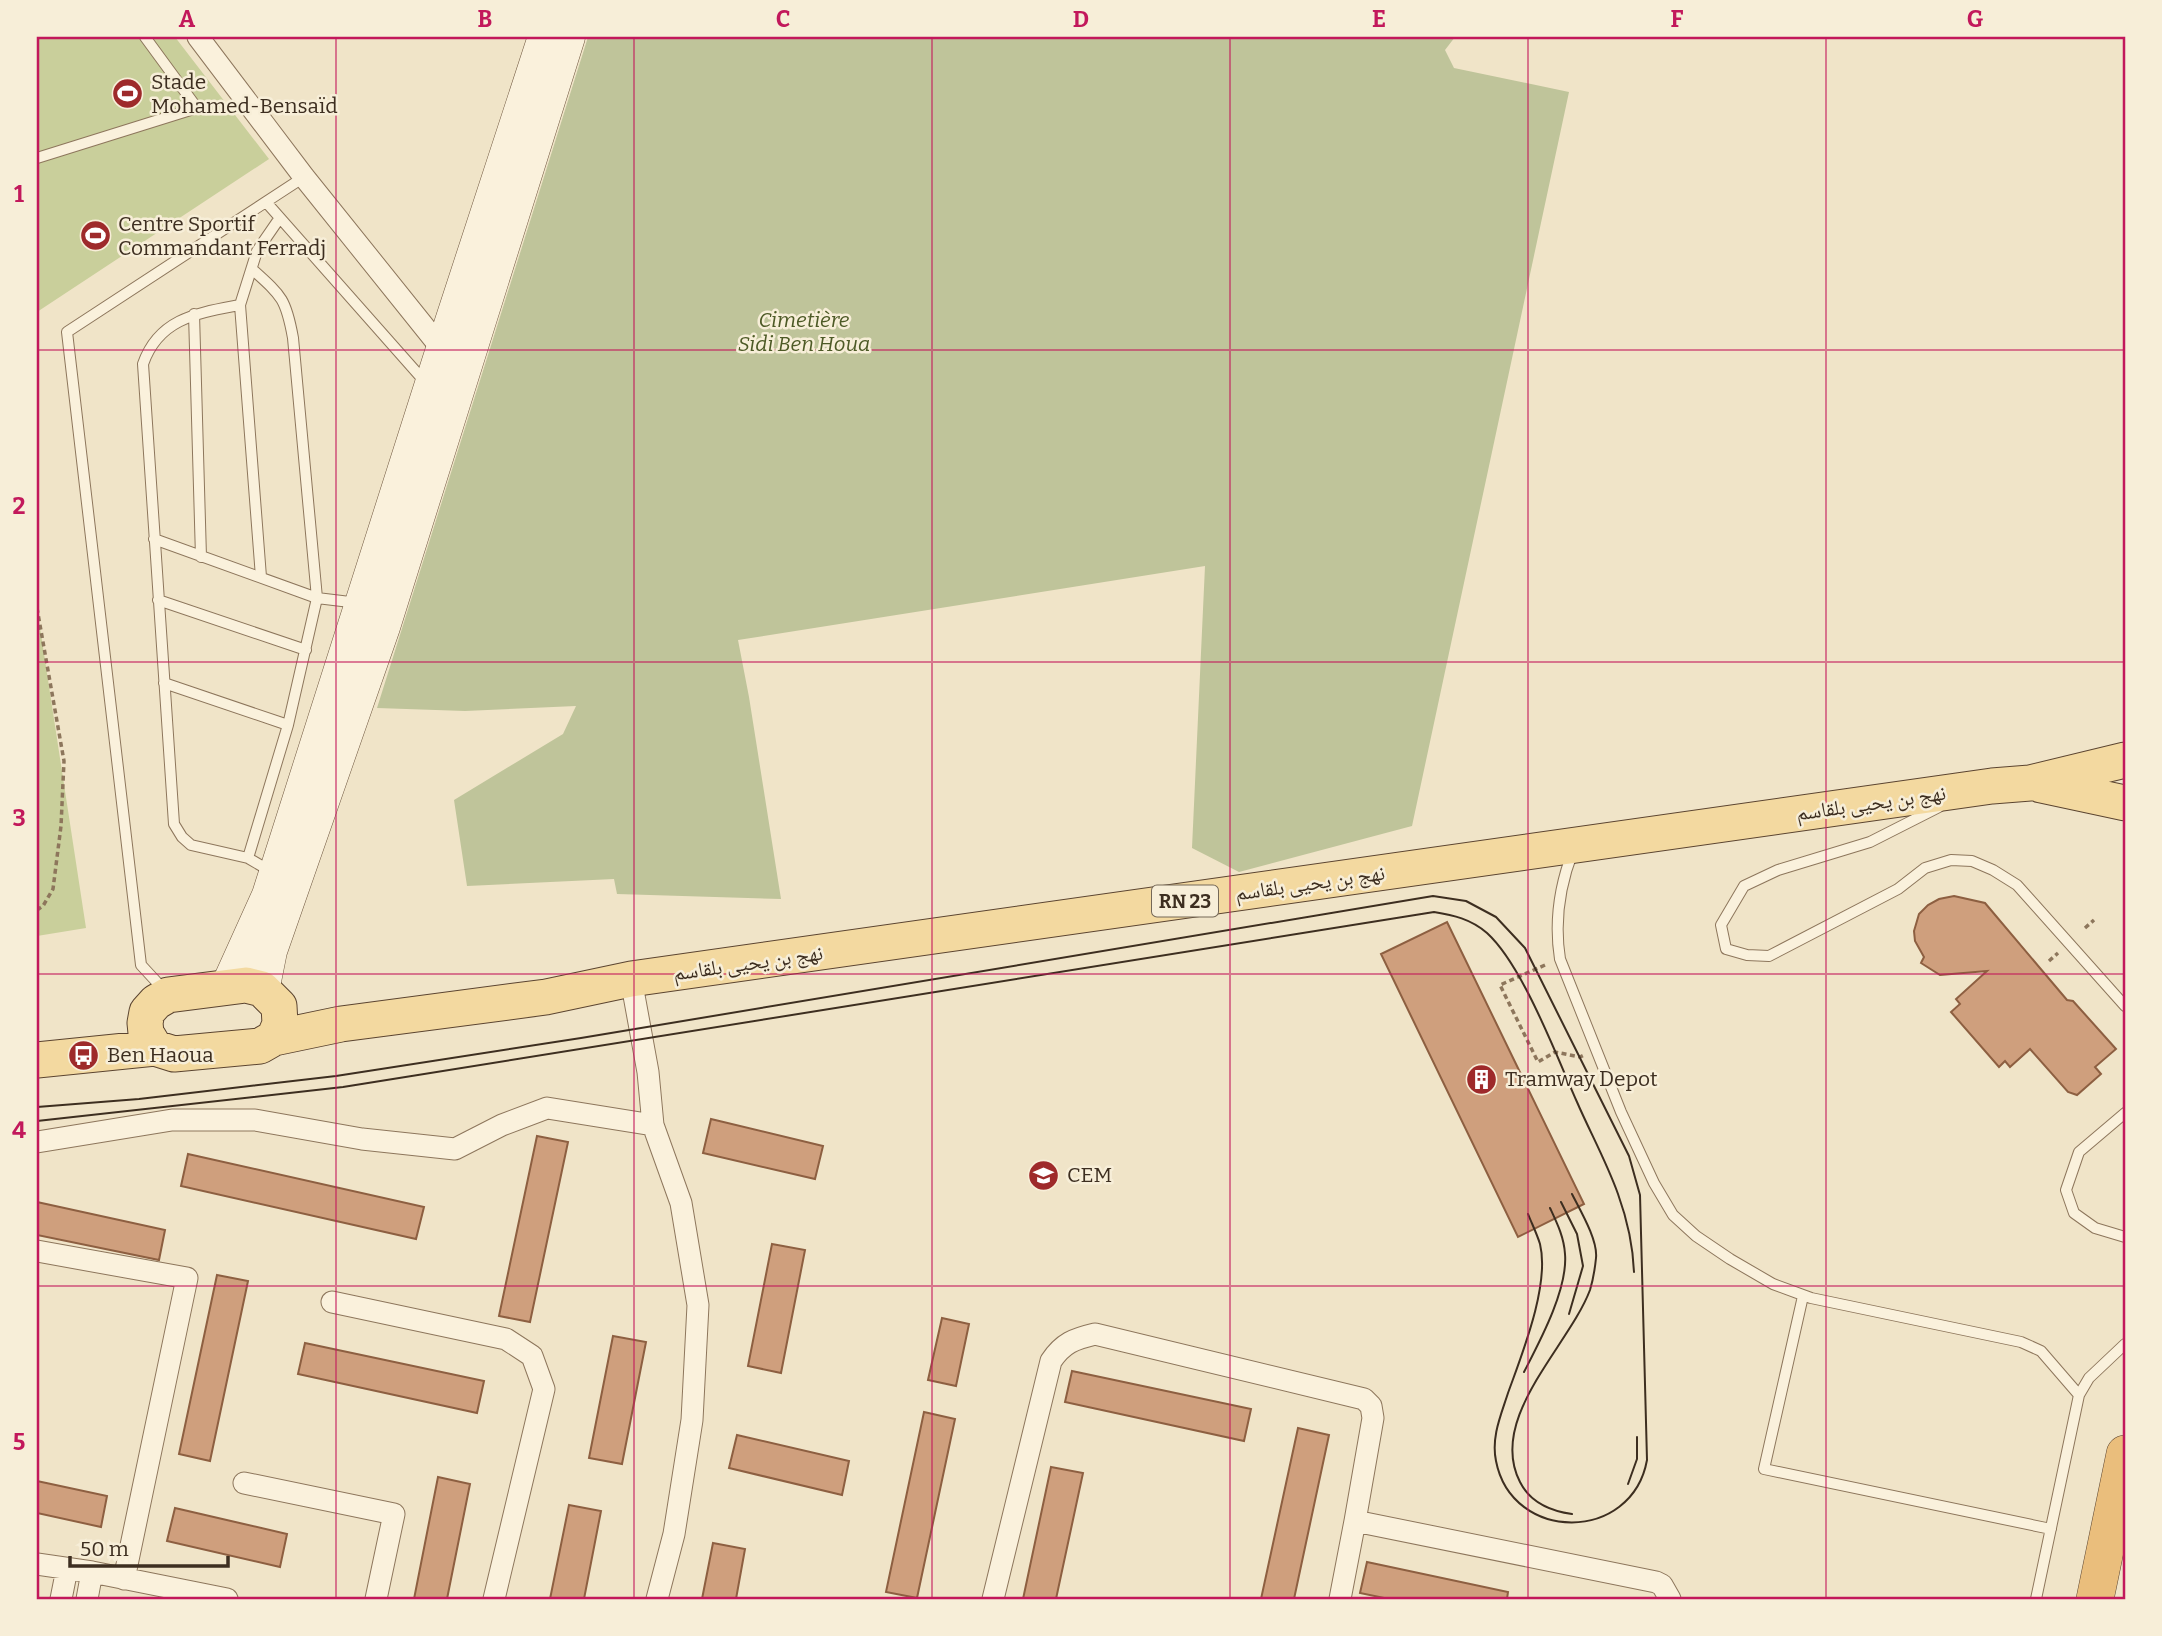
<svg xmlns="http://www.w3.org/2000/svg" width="2162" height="1636" viewBox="0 0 2162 1636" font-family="Bitter,'Noto Naskh Arabic',serif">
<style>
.green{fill:#c9cf9b}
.cemetery{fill:#bfc49a}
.building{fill:#cf9f7d;stroke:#8d5f41;stroke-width:2}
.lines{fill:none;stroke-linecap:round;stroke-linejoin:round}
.service-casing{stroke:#8d765c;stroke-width:12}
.minor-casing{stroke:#8d765c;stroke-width:23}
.secondary-casing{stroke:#6f573f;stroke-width:33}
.primary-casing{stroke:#5b4430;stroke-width:37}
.trunk-casing{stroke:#5b4430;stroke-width:38}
.path{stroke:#8d765c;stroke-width:3.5;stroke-dasharray:5 3.5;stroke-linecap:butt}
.service{stroke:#faf1dc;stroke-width:10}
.minor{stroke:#faf1dc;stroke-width:21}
.secondary{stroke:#faf1dc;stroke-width:32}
.primary{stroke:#f3d9a0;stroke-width:35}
.trunk{stroke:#eabe7c;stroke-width:37}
.tram{stroke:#3d2e20;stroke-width:2}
.grid{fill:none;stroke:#c2185b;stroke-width:2;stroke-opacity:0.55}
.labels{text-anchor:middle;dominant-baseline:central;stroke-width:5;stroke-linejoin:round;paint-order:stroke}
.shield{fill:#f7eed8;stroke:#756857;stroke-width:2}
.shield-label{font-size:19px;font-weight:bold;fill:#3d2e20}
.poi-label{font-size:21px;fill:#3d2e20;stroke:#f7eed8;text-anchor:start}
.park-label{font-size:21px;font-style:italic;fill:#4d5a26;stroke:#f7eed8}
.street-label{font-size:21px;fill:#3d2e20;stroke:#f7eed8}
.neatline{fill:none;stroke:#c2185b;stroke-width:2.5}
.grid-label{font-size:23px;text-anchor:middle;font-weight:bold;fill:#c2185b}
</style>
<rect width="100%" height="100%" fill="#f0e4c8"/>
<path class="green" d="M 37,37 L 175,37 L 269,159 L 37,312 Z
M 37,608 L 86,928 L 37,936 Z"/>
<path class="cemetery" d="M 588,37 L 1455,37 L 1445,50 L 1454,68 L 1569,92 L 1412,826 L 1239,872 L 1192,848 L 1205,566 L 738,640 L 749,697 L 781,899 L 617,894 L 614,879 L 467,886 L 454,800 L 563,734 L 576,706 L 465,711 L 377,708 Z"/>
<path class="building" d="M 1954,896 L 1985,903 L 2067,1000 L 2073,1001 L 2116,1049 L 2095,1067 L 2101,1074 L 2077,1095 L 2068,1092 L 2030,1049 L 2010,1067 L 2005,1061 L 1999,1067 L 1951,1012 L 1960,1004 L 1956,999 L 1987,971 L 1940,975 L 1921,963 L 1924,957 L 1915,941 L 1914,931 L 1919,914 L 1928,905 L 1939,899 Z
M 1447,922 L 1584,1204 L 1518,1237 L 1381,954 Z
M 711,1119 L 823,1146 L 815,1179 L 703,1153 Z
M 537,1136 L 568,1142 L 530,1322 L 499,1316 Z
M 188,1154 L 424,1207 L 416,1239 L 181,1186 Z
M 37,1202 L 165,1230 L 159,1260 L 37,1235 Z
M 772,1244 L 805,1250 L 781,1373 L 748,1366 Z
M 217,1275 L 248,1281 L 210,1461 L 179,1454 Z
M 942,1318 L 969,1324 L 956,1386 L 928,1380 Z
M 613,1336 L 646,1342 L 622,1464 L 589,1458 Z
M 305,1343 L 484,1381 L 477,1413 L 298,1374 Z
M 1072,1371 L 1251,1409 L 1244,1441 L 1065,1402 Z
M 924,1412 L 955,1419 L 917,1598 L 886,1592 Z
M 1298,1428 L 1329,1435 L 1294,1599 L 1261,1599 Z
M 737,1435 L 849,1461 L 842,1495 L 729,1468 Z
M 1051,1467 L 1083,1473 L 1056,1599 L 1023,1599 Z
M 438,1477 L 470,1484 L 447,1599 L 414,1599 Z
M 37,1481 L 107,1496 L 101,1527 L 37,1513 Z
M 569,1505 L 601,1511 L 584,1599 L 550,1599 Z
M 175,1508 L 287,1534 L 280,1567 L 167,1541 Z
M 713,1543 L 745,1549 L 736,1599 L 702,1599 Z
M 1367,1562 L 1508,1592 L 1507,1599 L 1389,1599 L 1360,1593 Z"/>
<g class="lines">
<defs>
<path id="service" d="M 37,158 L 197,108 L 145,37
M 266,202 L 426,383
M 240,305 L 261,577
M 194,314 L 201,557
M 154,539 L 317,598 L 293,338 C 286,299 282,296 252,269
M 158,600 L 306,650
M 164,683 L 288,725
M 1939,807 L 1870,842 L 1778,870 L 1744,886 L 1721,925 L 1726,949 L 1747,955 L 1769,956 L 1898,889 L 1925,868 L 1951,860 L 1972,861 L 1993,870 L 2017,885 L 2125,1006
M 1573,851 C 1559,887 1554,921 1560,959 L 1621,1112 L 1654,1183 L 1673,1215 L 1696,1236 L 1730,1259 L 1773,1284 L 1811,1298 L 2021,1342 L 2041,1351 L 2079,1395
M 248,858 L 191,845 L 182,837 L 174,824 L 143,364 C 159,318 198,313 240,305 L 257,251 L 279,219
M 272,872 L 248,858 L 288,725 L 317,598 L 350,602 L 356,599
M 165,991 L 141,965 L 67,332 L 304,177
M 2125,1113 L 2079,1152 L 2066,1190 L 2074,1213 L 2095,1228 L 2125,1237
M 1803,1296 L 1764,1469 L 2051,1529
M 2036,1599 L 2079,1395 L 2089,1378 L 2125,1344"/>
<path id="minor" d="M 198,37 L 304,177 L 442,349 L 449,353
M 631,979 L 648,1072 L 653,1125 L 681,1203 L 698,1305 L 692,1420 L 674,1534 L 657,1599
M 37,1142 L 172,1120 L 255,1120 L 362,1139 L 455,1149 L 502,1125 L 547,1108 L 653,1125
M 37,1251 L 187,1278 L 124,1579
M 332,1302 L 506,1339 L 532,1356 L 544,1389 L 494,1599
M 244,1483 L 394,1514 L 376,1599
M 37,1564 L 92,1572 L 227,1599
M 61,1599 L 67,1569
M 87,1599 L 92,1572
M 993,1599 L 1051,1361 C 1063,1343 1074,1339 1095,1334 L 1364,1399 L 1371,1406 L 1373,1418 L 1355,1521 L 1656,1582 L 1662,1585 L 1670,1599
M 1340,1599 L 1355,1521"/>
<path id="secondary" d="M 226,988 L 268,895 L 442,349 L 544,37
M 263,991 L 271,951 L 384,627 L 569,37"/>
<path id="primary" d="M 2041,785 L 2125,803
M 274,1038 L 280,1024 L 279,1006 L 262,989 L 246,985 L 168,995 L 156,1002 L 147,1012 L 145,1023 L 146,1033 L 155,1048 L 174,1054 L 260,1046 L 274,1038 L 341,1024 L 546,997 L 631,979 L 1992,786 L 2030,783 L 2125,760
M 37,1060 L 155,1048"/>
<path id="trunk" d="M 2095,1599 L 2125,1454"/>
</defs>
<use href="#service" class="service-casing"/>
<use href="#minor" class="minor-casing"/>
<use href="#secondary" class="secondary-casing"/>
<use href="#primary" class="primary-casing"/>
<use href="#trunk" class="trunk-casing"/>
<path class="path" d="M 37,608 L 64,761 L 61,826 L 53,889 L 43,906 L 37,910
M 2085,928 L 2094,920
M 2049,961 L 2058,953
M 1545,965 L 1500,985 L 1538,1062 L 1555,1052 L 1580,1057 L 1584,1055"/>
<use href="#service" class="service"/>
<use href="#minor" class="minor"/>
<use href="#secondary" class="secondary"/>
<use href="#primary" class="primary"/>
<use href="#trunk" class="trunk"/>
<path class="tram" d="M 37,1107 L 139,1099 L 336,1076 L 581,1038 L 1433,896 L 1466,901 L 1496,917 L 1525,948 L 1629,1156 L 1640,1195 L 1647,1460 C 1632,1543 1512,1543 1496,1461 C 1491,1437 1501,1415 1508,1393 C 1522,1354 1550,1285 1540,1244 C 1537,1234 1532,1224 1528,1214
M 37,1121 L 343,1087 L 1434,912 C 1453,915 1471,919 1487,933 C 1523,966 1556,1055 1577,1102 C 1590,1132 1607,1163 1618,1194 C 1627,1219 1633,1246 1634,1272
M 1572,1194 C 1580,1210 1598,1240 1596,1258 C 1595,1268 1593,1280 1590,1290 C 1569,1346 1487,1418 1520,1482 C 1530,1502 1551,1511 1572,1514
M 1561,1202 L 1577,1234 L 1583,1266 L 1569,1314
M 1524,1372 C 1540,1341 1568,1289 1565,1254 C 1564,1237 1557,1223 1550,1208
M 1628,1484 L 1637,1459 L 1637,1437"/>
</g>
<path class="grid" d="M 336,37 L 336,1599M 634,37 L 634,1599M 932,37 L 932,1599M 1230,37 L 1230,1599M 1528,37 L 1528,1599M 1826,37 L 1826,1599M 37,350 L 2125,350M 37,662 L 2125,662M 37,974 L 2125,974M 37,1286 L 2125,1286"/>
<defs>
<symbol id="stadium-disc" viewBox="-11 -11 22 22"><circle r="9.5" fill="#9e2a2b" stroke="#f7eed8"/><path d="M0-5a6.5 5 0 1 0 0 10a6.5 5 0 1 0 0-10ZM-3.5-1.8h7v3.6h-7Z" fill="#fff"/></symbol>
<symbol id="bus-disc" viewBox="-11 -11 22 22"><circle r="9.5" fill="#9e2a2b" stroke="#f7eed8"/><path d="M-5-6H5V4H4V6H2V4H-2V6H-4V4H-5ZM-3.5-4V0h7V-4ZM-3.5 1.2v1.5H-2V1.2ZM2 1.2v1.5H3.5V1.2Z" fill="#fff"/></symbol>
<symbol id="building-disc" viewBox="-11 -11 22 22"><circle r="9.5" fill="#9e2a2b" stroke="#f7eed8"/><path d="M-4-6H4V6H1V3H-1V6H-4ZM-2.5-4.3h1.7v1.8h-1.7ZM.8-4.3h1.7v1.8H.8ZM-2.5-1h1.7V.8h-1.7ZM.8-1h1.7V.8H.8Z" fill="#fff"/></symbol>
<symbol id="school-disc" viewBox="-11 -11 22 22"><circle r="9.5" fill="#9e2a2b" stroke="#f7eed8"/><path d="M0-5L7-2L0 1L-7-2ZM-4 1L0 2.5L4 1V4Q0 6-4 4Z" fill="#fff"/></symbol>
</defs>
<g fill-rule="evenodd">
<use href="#stadium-disc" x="110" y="76" width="35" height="35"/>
<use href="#stadium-disc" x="78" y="218" width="35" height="35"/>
<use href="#bus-disc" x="66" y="1038" width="35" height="35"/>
<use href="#building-disc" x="1464" y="1062" width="35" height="35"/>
<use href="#school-disc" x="1026" y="1158" width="35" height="35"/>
</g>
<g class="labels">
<rect class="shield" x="1152" y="885.5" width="66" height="31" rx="5"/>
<g class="shield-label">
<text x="1185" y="901">RN 23</text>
</g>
<g class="poi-label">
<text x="151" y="82">Stade<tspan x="151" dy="24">Mohamed-Bensaïd</tspan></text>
<text x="118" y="224">Centre Sportif<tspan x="118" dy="24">Commandant Ferradj</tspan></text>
<text x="107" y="1055">Ben Haoua</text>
<text x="1505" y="1079">Tramway Depot</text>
<text x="1067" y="1175">CEM</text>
</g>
<g class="park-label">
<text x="804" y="320">Cimetière<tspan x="804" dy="24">Sidi Ben Houa</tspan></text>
</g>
<g class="street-label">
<text transform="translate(1871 803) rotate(-8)">نهج بن يحيى بلقاسم</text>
<text transform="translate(1310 883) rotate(-8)">نهج بن يحيى بلقاسم</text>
<text transform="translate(748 963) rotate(-8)">نهج بن يحيى بلقاسم</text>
</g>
</g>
<rect width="2162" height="1636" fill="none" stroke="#f7eed8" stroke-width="77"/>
<path d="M70 1556v10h158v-10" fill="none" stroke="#3d2e20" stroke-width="3.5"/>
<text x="80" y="1556" font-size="21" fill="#3d2e20" stroke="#f7eed8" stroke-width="5" paint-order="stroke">50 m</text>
<rect x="38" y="38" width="2086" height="1560" class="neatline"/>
<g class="grid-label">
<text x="187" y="27">A</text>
<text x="485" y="27">B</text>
<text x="783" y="27">C</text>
<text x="1081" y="27">D</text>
<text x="1379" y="27">E</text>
<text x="1677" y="27">F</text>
<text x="1975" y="27">G</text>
<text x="19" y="202">1</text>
<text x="19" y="514">2</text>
<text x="19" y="826">3</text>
<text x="19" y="1138">4</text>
<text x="19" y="1450">5</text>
</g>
</svg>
